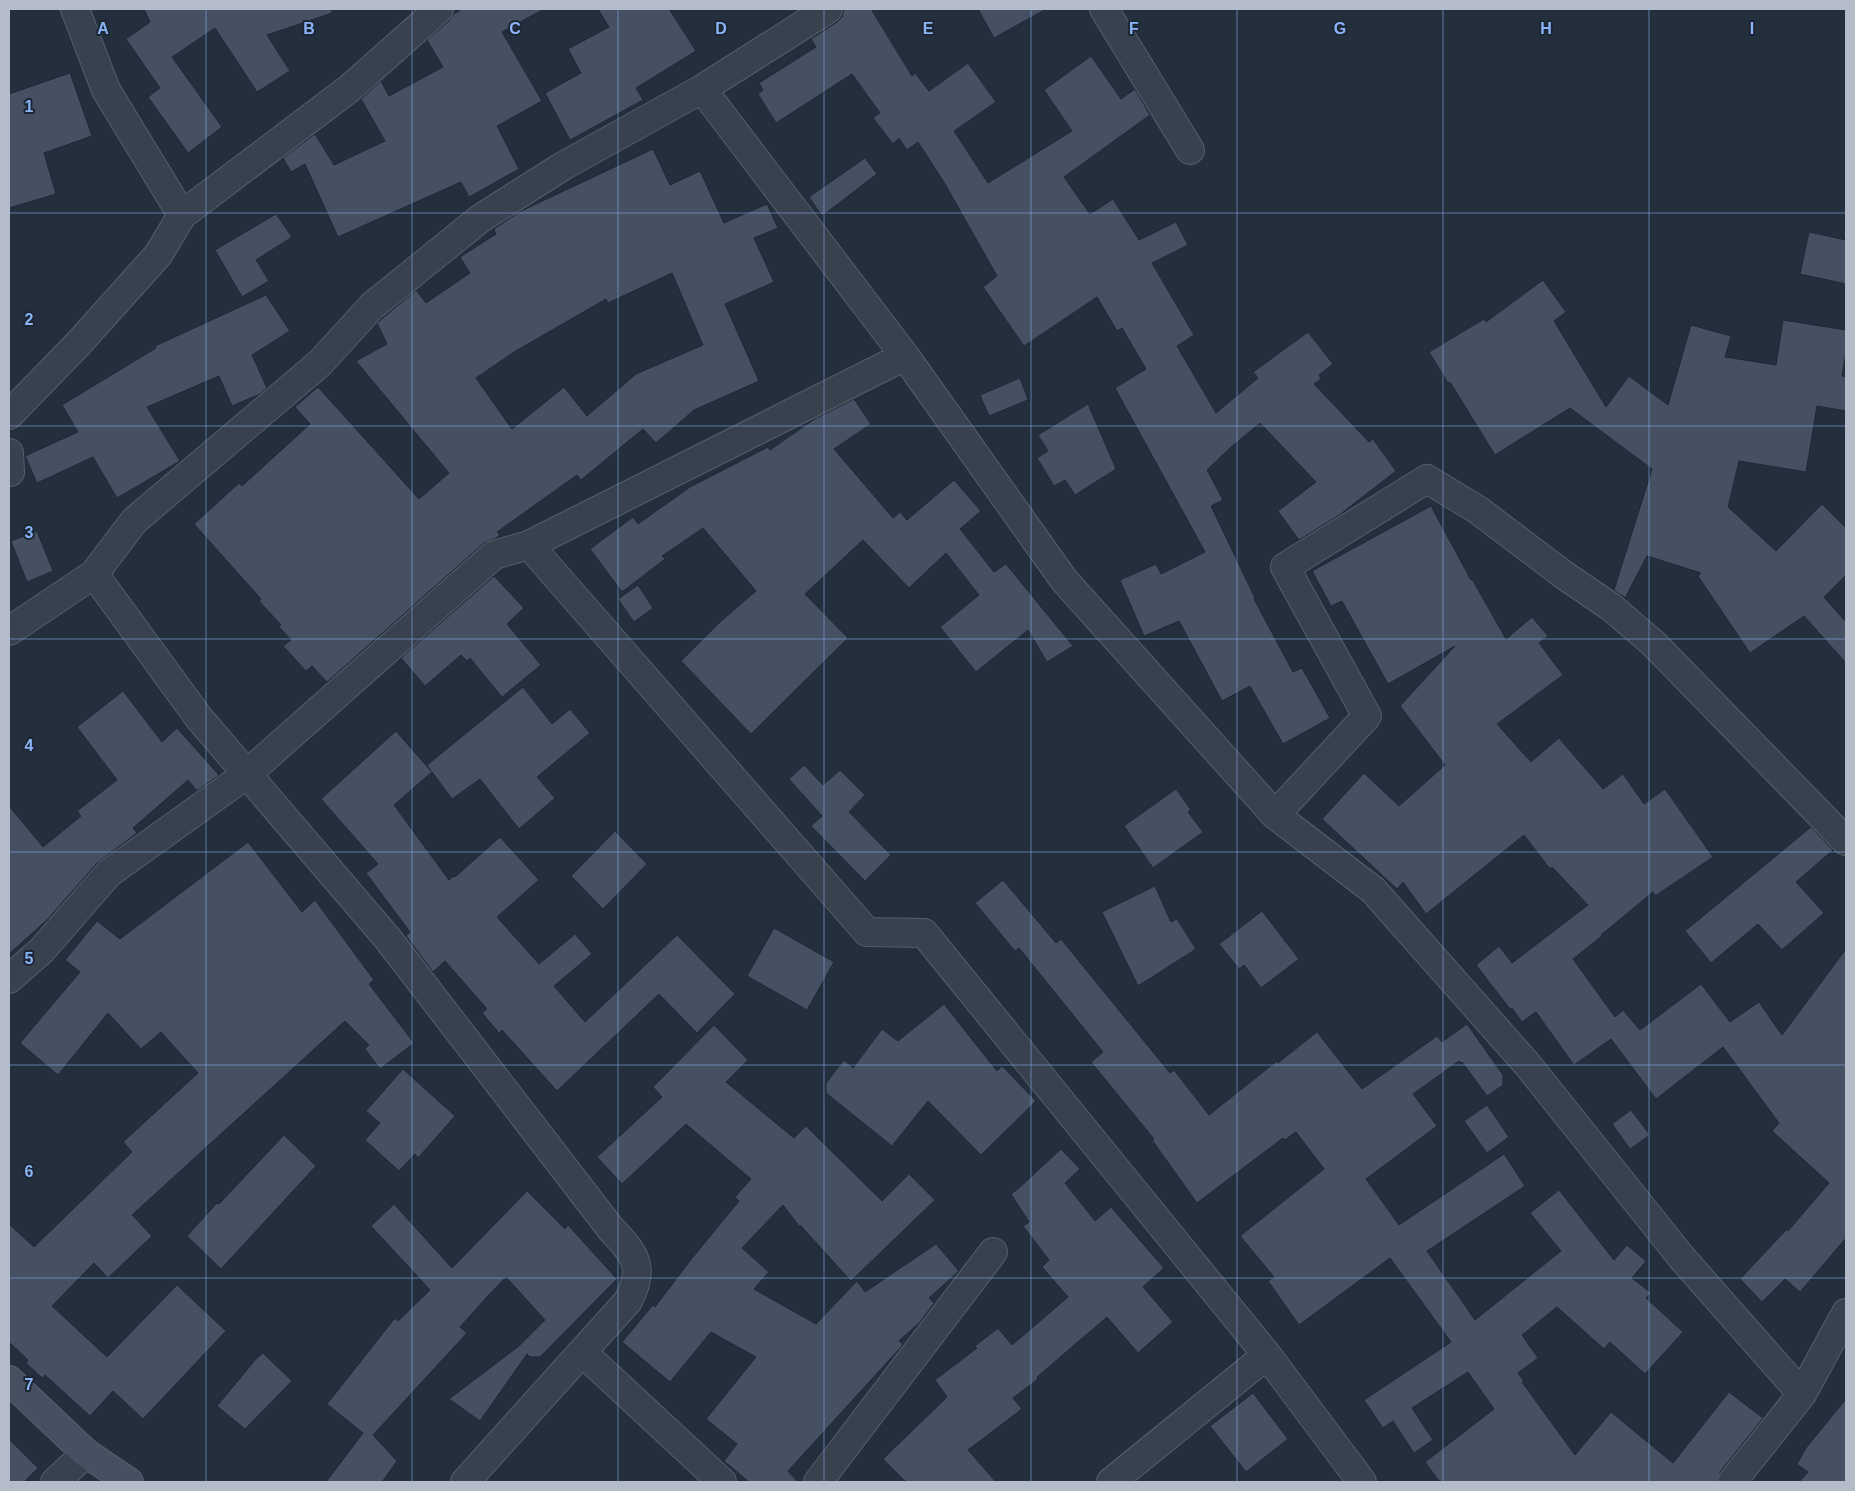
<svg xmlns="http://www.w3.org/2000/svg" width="1855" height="1491" viewBox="0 0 1855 1491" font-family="Arial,sans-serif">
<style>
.building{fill:#455162;stroke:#1f2835;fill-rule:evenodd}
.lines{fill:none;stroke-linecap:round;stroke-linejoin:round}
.street-casing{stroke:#565f6c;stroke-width:30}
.secondary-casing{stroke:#565f6c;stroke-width:30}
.street{stroke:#38414e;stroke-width:28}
.secondary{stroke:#465061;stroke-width:28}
.grid{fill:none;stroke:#8ab4f8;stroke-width:1;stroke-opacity:0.55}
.grid-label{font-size:16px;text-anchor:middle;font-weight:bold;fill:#8ab4f8;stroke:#1d2633;stroke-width:4;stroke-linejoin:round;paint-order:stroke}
</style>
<rect width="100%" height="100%" fill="#242f3e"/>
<path class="building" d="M 144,9 L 332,9 L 332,13 L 267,35 L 290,71 L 257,92 L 215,28 L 172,57 L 222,127 L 188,153 L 148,97 L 160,88 L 126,39 L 150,22 Z
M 462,9 L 544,9 L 502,32 L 542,101 L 497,126 L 519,169 L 469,197 L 461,182 L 338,237 L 305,164 L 291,172 L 283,158 L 315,134 L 334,165 L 385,141 L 361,99 L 381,81 L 389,96 L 443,67 L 427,40 L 449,21 L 454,14 Z
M 598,9 L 669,9 L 696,51 L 636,88 L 643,100 L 570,140 L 545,93 L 581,73 L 568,49 L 609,27 Z
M 844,9 L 871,9 L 912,76 L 915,73 L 929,91 L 968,63 L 996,102 L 954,131 L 988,183 L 1072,131 L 1044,90 L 1091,56 L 1121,99 L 1135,89 L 1150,115 L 1064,177 L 1090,214 L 1113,199 L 1139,240 L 1176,222 L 1188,245 L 1152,263 L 1194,335 L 1177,346 L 1216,413 L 1258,378 L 1253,372 L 1308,332 L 1333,364 L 1319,375 L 1321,379 L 1314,384 L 1369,442 L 1373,439 L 1396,471 L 1338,516 L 1299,540 L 1278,511 L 1316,482 L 1260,423 L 1230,448 L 1207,470 L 1223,500 L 1211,506 L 1255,598 L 1254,599 L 1293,672 L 1302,668 L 1330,718 L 1283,744 L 1250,686 L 1222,701 L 1179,621 L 1144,636 L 1120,580 L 1156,564 L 1161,574 L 1205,552 L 1115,388 L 1146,369 L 1122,328 L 1117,331 L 1097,297 L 1024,346 L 983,287 L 997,276 L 945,184 L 918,142 L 907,150 L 899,138 L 893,144 L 873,118 L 880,113 L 852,74 L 776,123 L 758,94 L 763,90 L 759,83 L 816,47 L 811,39 L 837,22 L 842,17 Z
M 978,9 L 1046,9 L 994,38 Z
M 70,73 L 92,136 L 44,153 L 56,194 L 9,208 L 9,94 Z
M 653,149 L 670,185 L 700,171 L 724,223 L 767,204 L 778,228 L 754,238 L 774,282 L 725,304 L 759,381 L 694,410 L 656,443 L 643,429 L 581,480 L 577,475 L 497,532 L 500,535 L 496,538 L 484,543 L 327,682 L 312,666 L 306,671 L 283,646 L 291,640 L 279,627 L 281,625 L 259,601 L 261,599 L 194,524 L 239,483 L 242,486 L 310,424 L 295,407 L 318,387 L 419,499 L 449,473 L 356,361 L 387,344 L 377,323 L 416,290 L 426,303 L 470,273 L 460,257 L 496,234 L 494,229 L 519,212 ZM 672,273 L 703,345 L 636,374 L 587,416 L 564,387 L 512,429 L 476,378 L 514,352 L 606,299 L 608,303 Z
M 865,158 L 877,174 L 822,216 L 809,197 Z
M 276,214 L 292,237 L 256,260 L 269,281 L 242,297 L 215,250 Z
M 1809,232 L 1846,240 L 1846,284 L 1800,274 Z
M 1543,280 L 1566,312 L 1554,321 L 1606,407 L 1629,376 L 1668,405 L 1691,325 L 1731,336 L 1725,357 L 1776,365 L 1783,320 L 1846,330 L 1846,352 L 1842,376 L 1846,377 L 1846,411 L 1817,406 L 1806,472 L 1739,461 L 1728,507 L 1776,551 L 1822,504 L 1846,528 L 1846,575 L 1824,597 L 1846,622 L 1846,663 L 1804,616 L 1750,653 L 1698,576 L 1701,573 L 1647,556 L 1625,598 L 1614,590 L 1652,469 L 1570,408 L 1495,455 L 1450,382 L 1448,383 L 1429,352 L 1484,319 L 1486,322 Z
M 266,295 L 290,331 L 252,355 L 267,388 L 260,394 L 232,406 L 219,376 L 147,407 L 180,461 L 117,498 L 93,457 L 37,483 L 25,456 L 78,432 L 62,405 L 156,348 L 155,346 Z
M 1020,378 L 1028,400 L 989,416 L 980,395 Z
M 854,399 L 871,424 L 834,449 L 893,518 L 900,512 L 907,520 L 954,480 L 981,511 L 960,529 L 994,572 L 1006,564 L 1073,646 L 1047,662 L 1028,630 L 976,672 L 940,627 L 979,595 L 946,553 L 909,588 L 863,540 L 805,594 L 848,638 L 751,734 L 681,661 L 720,622 L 756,591 L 703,528 L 662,556 L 665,559 L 622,592 L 590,549 L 633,517 L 638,524 L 690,487 L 768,447 L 770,450 L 816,418 Z
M 1088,404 L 1116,469 L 1075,495 L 1065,480 L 1054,486 L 1037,458 L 1048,451 L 1038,435 Z
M 1431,506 L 1471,580 L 1472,579 L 1506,639 L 1532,617 L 1548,636 L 1539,643 L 1563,675 L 1497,724 L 1531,762 L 1559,738 L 1603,789 L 1623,774 L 1644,804 L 1665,789 L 1713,857 L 1655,896 L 1653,892 L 1601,935 L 1602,936 L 1573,959 L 1615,1017 L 1623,1010 L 1640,1030 L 1701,984 L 1730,1022 L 1759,1002 L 1782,1035 L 1846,949 L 1846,1238 L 1800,1292 L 1785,1279 L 1762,1302 L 1740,1279 L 1787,1229 L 1788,1231 L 1829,1183 L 1772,1131 L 1779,1123 L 1723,1047 L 1656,1099 L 1611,1039 L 1574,1065 L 1536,1012 L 1522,1022 L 1512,1008 L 1510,1009 L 1476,965 L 1499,946 L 1512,963 L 1588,905 L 1552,867 L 1550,869 L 1524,835 L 1426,914 L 1403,882 L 1397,889 L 1322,819 L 1364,773 L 1399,806 L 1445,765 L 1400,706 L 1455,646 L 1388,684 L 1342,601 L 1331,606 L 1312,571 Z
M 37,531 L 53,571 L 27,582 L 11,541 Z
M 494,576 L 524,608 L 507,624 L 541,665 L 502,697 L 470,658 L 467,661 L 461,655 L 425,686 L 401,658 Z
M 638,585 L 653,608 L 634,622 L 618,599 Z
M 523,687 L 552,724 L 570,709 L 590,733 L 537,777 L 555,798 L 519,829 L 480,779 L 452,799 L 432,772 L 394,805 L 449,880 L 454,876 L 455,877 L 500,837 L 539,880 L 497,917 L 539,964 L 575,934 L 592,954 L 554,986 L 585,1022 L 677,935 L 735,994 L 697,1033 L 659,994 L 557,1091 L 502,1030 L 499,1033 L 482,1013 L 487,1009 L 445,961 L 433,972 L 406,936 L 410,932 L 366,873 L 378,864 L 321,799 L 396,731 L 431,771 L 427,765 Z
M 123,691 L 162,742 L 177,728 L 219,775 L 197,791 L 188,780 L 133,828 L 137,833 L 97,863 L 48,919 L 9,954 L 9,806 L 43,847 L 81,816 L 77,811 L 117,780 L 77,727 Z
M 804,765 L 823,785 L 840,770 L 865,795 L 849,812 L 891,855 L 865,881 L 811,826 L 822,816 L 789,779 Z
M 1176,789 L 1191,810 L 1188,812 L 1203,832 L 1153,868 L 1124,826 Z
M 1811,827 L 1833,850 L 1796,882 L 1824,913 L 1782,950 L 1758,924 L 1711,963 L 1685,931 Z
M 615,831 L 647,864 L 603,909 L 571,876 Z
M 248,842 L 302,912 L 315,900 L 374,980 L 369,984 L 414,1043 L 380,1069 L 365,1049 L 369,1045 L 345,1021 L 132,1215 L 152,1236 L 108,1278 L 94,1263 L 52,1306 L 107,1357 L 177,1285 L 226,1331 L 143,1419 L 113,1391 L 90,1416 L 45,1375 L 42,1378 L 26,1363 L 28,1360 L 9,1342 L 9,1224 L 34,1247 L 132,1152 L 123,1142 L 198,1073 L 161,1032 L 141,1049 L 108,1013 L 58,1075 L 20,1043 L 80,972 L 65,960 L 97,921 L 120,939 Z
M 1003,880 L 1056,943 L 1061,939 L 1170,1073 L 1174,1070 L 1209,1115 L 1277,1061 L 1278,1063 L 1317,1032 L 1362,1089 L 1437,1036 L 1442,1042 L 1467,1024 L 1503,1075 L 1503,1085 L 1487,1096 L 1462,1062 L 1461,1063 L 1459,1061 L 1413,1094 L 1437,1126 L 1366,1179 L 1399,1225 L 1504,1154 L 1525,1186 L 1427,1251 L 1475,1320 L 1561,1251 L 1530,1213 L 1559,1190 L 1614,1260 L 1627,1245 L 1646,1261 L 1632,1278 L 1651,1293 L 1646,1298 L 1683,1332 L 1645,1374 L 1610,1342 L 1604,1349 L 1557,1307 L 1522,1335 L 1538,1358 L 1518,1373 L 1524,1381 L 1522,1382 L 1575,1455 L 1611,1412 L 1673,1463 L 1729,1392 L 1763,1418 L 1720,1472 L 1717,1482 L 1440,1482 L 1425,1462 L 1494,1409 L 1468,1372 L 1412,1408 L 1433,1440 L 1414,1453 L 1393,1421 L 1383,1428 L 1364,1400 L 1451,1342 L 1390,1258 L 1299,1325 L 1268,1281 L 1274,1277 L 1240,1236 L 1324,1169 L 1296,1132 L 1285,1140 L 1283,1138 L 1197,1203 L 1152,1140 L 1154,1139 L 1091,1062 L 1103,1052 L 1019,948 L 1015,951 L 975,903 Z
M 1155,886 L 1171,922 L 1177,919 L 1196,949 L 1138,986 L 1102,912 Z
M 1262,911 L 1299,959 L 1261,988 L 1244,965 L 1239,969 L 1219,944 Z
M 774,928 L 834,962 L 807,1010 L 747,976 Z
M 944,1004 L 997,1071 L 1002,1066 L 1036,1101 L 981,1155 L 928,1101 L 892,1146 L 826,1093 L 826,1083 L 844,1060 L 853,1068 L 882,1029 L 898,1041 Z
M 714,1025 L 748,1060 L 726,1082 L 794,1138 L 806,1126 L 882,1201 L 909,1174 L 935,1200 L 851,1281 L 800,1225 L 799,1226 L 783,1205 L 742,1248 L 769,1272 L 754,1289 L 816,1324 L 857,1281 L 865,1292 L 936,1244 L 959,1271 L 929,1298 L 934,1303 L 920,1322 L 899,1341 L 903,1344 L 901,1347 L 788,1471 L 798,1482 L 749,1482 L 724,1461 L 737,1444 L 706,1419 L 756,1357 L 711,1332 L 670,1382 L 622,1342 L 653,1305 L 655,1307 L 689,1262 L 739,1201 L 735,1197 L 751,1179 L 686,1124 L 622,1184 L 597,1157 L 662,1097 L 653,1087 Z
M 403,1069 L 455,1116 L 418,1158 L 415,1154 L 399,1171 L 365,1140 L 380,1123 L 366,1111 Z
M 1487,1105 L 1509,1137 L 1487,1153 L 1464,1121 Z
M 1631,1110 L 1650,1135 L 1630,1149 L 1612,1124 Z
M 284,1135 L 316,1166 L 221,1269 L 187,1236 L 217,1203 L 219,1204 Z
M 1061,1149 L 1080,1169 L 1065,1183 L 1095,1221 L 1111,1207 L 1164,1268 L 1143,1287 L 1173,1322 L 1138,1353 L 1107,1317 L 1037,1377 L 1038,1379 L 1013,1398 L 1022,1409 L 968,1450 L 996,1482 L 906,1482 L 883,1459 L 947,1397 L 935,1380 L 977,1348 L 975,1346 L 998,1328 L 1012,1345 L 1068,1297 L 1042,1267 L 1049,1260 L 1023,1226 L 1029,1222 L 1011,1194 L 1019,1188 Z
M 527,1191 L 565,1229 L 568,1225 L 617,1279 L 540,1357 L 530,1357 L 527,1354 L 480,1421 L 449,1399 L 519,1346 L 545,1320 L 506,1277 L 485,1299 L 460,1327 L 467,1333 L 373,1435 L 397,1461 L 382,1482 L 326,1482 L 363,1433 L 327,1404 L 395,1318 L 398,1321 L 430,1290 L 371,1226 L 394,1204 L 452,1268 Z
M 263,1353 L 292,1381 L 245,1429 L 217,1406 L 256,1359 Z
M 1253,1393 L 1288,1439 L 1246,1472 L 1210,1426 Z
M 1846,1399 L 1846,1482 L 1799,1482 L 1808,1472 L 1797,1464 L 1806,1448 Z
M 9,1439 L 38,1468 L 24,1482 L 9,1482 Z"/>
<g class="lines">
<defs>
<path id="street" d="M 75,9 L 106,90 L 182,215
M 1104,9 L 1190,150
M 702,89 L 905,356 L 1064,580 L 1275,815 L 1373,890 L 1527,1064 L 1682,1258 L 1802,1394
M 9,415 L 78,344 L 158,255 L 182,215 L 350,88 L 439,9
M 9,453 L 10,472
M 529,545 L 867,932 L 924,933 L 1267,1355 L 1362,1482
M 94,574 L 199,718 L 388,939 L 611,1229 C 635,1254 646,1267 628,1301 L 465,1482
M 9,631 L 94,574 L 134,521 L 320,363 L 372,306 L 481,218 L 563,166 L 702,89 L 828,9
M 1275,815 L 1367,716 L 1285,567 L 1427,479 L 1478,510 L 1564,575 L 1611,607 L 1654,644 L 1846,841
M 9,979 L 41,951 L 109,873 L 247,774 L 494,555 L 529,545 L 905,356
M 582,1352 L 722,1482
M 55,1482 L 86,1453
M 818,1482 L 993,1252
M 1111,1482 L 1267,1355
M 1732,1482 L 1802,1394 L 1846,1313"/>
<path id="secondary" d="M 9,1380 L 86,1453 L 129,1482"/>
</defs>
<use href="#street" class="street-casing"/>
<use href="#secondary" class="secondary-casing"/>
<use href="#street" class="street"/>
<use href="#secondary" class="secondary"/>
</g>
<path class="grid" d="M 206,9 L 206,1482M 412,9 L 412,1482M 618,9 L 618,1482M 824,9 L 824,1482M 1031,9 L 1031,1482M 1237,9 L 1237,1482M 1443,9 L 1443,1482M 1649,9 L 1649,1482M 9,213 L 1846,213M 9,426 L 1846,426M 9,639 L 1846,639M 9,852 L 1846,852M 9,1065 L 1846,1065M 9,1278 L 1846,1278"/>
<g class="grid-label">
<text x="103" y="34">A</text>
<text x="309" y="34">B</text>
<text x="515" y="34">C</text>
<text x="721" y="34">D</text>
<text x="928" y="34">E</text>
<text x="1134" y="34">F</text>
<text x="1340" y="34">G</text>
<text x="1546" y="34">H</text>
<text x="1752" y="34">I</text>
<text x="29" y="112">1</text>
<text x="29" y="325">2</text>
<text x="29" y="538">3</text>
<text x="29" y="751">4</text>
<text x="29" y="964">5</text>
<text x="29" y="1177">6</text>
<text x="29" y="1390">7</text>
</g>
<rect width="1855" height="1491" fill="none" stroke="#b4bcc9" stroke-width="20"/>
</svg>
